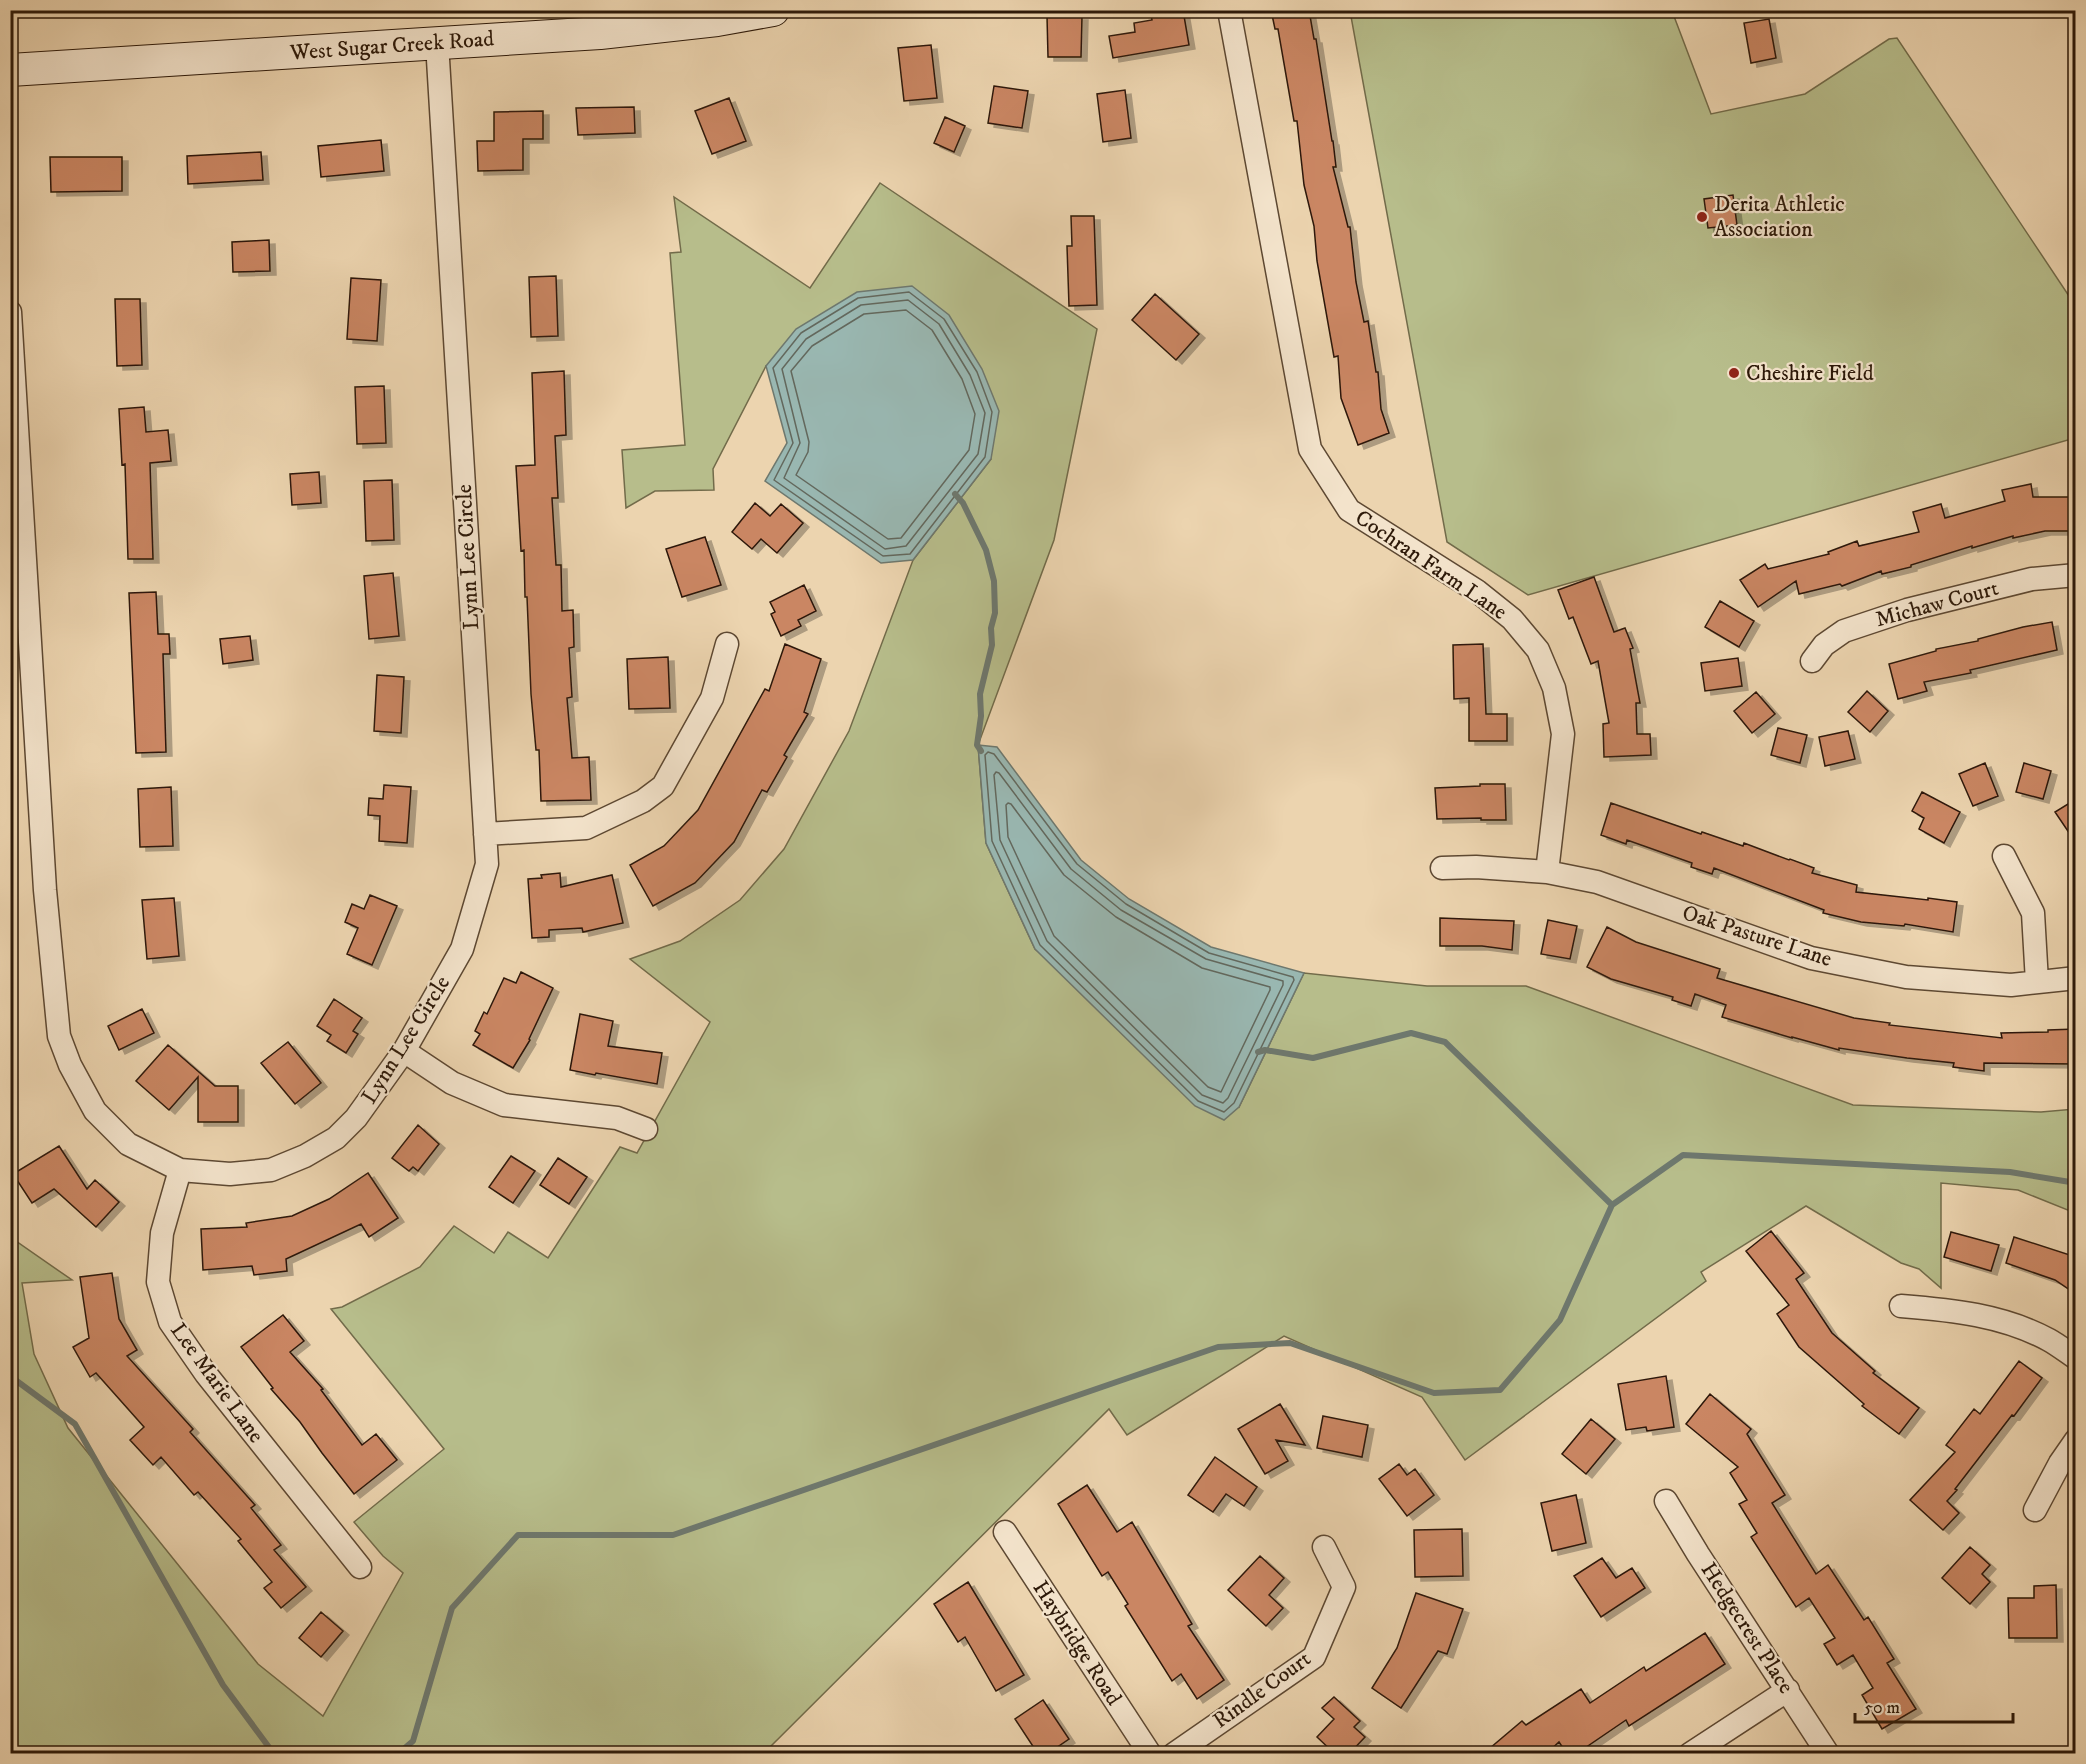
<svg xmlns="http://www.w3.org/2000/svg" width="2086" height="1764" viewBox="0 0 2086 1764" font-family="'IM FELL DW Pica',serif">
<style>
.green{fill:#b7bd8b;stroke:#726b4a;stroke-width:1.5}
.water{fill:#99b7b1;stroke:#6e786e;stroke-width:1.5}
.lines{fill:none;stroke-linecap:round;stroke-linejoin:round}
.shore{stroke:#63685d;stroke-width:1.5}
.stream{stroke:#6e786e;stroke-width:6}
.building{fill:#ca8663;stroke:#2d1909;stroke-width:1.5;filter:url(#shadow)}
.street-casing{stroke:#5d4832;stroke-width:25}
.secondary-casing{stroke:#2d1909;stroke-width:34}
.street{stroke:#f3e3cb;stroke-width:22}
.secondary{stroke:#f3e3cb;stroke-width:32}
.poi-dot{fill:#8f2418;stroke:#f3e3cb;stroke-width:2}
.labels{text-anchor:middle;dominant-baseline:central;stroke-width:4.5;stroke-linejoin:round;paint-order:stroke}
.street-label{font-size:22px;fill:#2d1909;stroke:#f3e3cb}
.poi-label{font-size:22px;fill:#2d1909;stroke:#f3e3cb;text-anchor:start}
</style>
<defs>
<filter id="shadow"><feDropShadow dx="6" dy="4" stdDeviation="0" flood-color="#0004"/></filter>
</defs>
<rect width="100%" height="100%" fill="#ecd4af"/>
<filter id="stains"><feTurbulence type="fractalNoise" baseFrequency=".00333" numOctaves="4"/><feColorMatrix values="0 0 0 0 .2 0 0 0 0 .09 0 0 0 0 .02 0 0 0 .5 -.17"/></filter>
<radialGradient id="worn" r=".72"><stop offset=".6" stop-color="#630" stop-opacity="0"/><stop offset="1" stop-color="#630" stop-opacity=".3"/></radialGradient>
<path class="green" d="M 1350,11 L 1672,11 L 1711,114 L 1805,94 L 1889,39 L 1897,38 L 2075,305 L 2075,438 L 1528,595 L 1447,542 Z
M 880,183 L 1097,329 L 1054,540 L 978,745 L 986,843 L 1035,949 L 1239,1107 L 1304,973 L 1427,986 L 1526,986 L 1853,1105 L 2041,1112 L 2075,1109 L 2075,1213 L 2018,1190 L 1941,1183 L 1941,1288 L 1919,1269 L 1901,1263 L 1806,1206 L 1701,1272 L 1706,1281 L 1465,1460 L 1422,1397 L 1284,1336 L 1127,1435 L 1109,1409 L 764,1753 L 11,1753 L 10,1237 L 72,1280 L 22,1283 L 34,1354 L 68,1428 L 258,1664 L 323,1716 L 403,1573 L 383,1556 L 354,1522 L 444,1449 L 331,1309 L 342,1307 L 420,1267 L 454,1226 L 494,1253 L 508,1232 L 548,1258 L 620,1147 L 637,1153 L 710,1022 L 630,959 L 680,941 L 740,900 L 784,849 L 849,731 L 913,560 L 991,459 L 766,366 L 713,469 L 714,490 L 655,491 L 626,508 L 622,450 L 685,445 L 670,253 L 681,252 L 674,197 L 810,288 Z"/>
<path class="water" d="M 912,286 L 949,315 L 982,369 L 999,411 L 991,459 L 913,560 L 881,563 L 765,481 L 787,443 L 766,366 L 796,329 L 857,292 Z
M 978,745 L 997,747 L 1081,860 L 1129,899 L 1211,947 L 1304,973 L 1239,1107 L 1224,1120 L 1195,1106 L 1035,949 L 986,843 Z"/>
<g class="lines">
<path class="shore" d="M 909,292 L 944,319 L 977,372 L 992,412 L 985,457 L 910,554 L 883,556 L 774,480 L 793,443 L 773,368 L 801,333 L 858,298 Z
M 908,300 L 939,324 L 970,375 L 985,413 L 978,454 L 906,546 L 885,549 L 784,478 L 800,443 L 782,369 L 806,339 L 861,305 Z
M 906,310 L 932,330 L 962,379 L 975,414 L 969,450 L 901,538 L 888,539 L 796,475 L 808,452 L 809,442 L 791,371 L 812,346 L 864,314 Z
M 988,752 L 994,754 L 1077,864 L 1126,904 L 1209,953 L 1293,977 L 1294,980 L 1234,1103 L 1224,1112 L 1198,1101 L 1040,945 L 992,841 L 985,755 Z
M 996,772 L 999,773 L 1071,869 L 1121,910 L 1206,959 L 1283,981 L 1283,985 L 1228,1098 L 1223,1103 L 1202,1095 L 1047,941 L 1000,840 L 994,775 Z
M 1008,803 L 1011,804 L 1064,875 L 1116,917 L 1202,968 L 1270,987 L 1270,990 L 1221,1092 L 1208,1087 L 1054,936 L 1008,837 L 1006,805 Z"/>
<path class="stream" d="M 955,494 L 963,503 L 986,550 L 994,581 L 995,613 L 991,628 L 992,645 L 980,694 L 981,716 L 977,745 L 981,751
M 1258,1052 L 1265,1050 L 1313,1058 L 1411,1033 L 1445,1042 L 1612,1205
M 10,1376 L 75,1424 L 223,1685 L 274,1754
M 398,1754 L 413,1741 L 452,1608 L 518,1535 L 673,1535 L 1218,1347 L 1290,1343 L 1434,1393 L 1500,1390 L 1560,1320 L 1612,1205 L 1683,1155 L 2010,1172 L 2076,1183"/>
</g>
<path class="building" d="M 1150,10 L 1183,10 L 1189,45 L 1113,58 L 1109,36 L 1135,32 L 1134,23 L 1152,20 Z
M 1271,10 L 1309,10 L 1314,39 L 1316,39 L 1332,141 L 1333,141 L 1336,167 L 1333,167 L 1348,227 L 1350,227 L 1356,282 L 1364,322 L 1368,321 L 1376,372 L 1378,372 L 1381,409 L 1389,433 L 1358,445 L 1341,398 L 1338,356 L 1334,357 L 1317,261 L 1314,226 L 1304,185 L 1297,121 L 1294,121 L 1278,29 L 1275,29 Z
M 1047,16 L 1082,16 L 1081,57 L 1048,57 Z
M 1769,19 L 1776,58 L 1751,63 L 1744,23 Z
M 931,45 L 937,98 L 904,101 L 898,48 Z
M 994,86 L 1028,91 L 1022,128 L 988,123 Z
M 1125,90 L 1131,138 L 1103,142 L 1097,94 Z
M 729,98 L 746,141 L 712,154 L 695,111 Z
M 634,107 L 635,133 L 578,135 L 576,108 Z
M 543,111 L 543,139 L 523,139 L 523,170 L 478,171 L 477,141 L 494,141 L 494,112 Z
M 945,117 L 965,126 L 954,152 L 934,143 Z
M 381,140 L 384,171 L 321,177 L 318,146 Z
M 261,152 L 263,180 L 188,184 L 187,156 Z
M 50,157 L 122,157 L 122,191 L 51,192 Z
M 1733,195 L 1737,225 L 1708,228 L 1704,199 Z
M 1071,216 L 1094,216 L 1097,305 L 1069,306 L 1067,246 L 1072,246 Z
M 269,240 L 270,271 L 233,272 L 232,242 Z
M 556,276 L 558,336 L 531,337 L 529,277 Z
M 351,278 L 381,280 L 377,341 L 347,339 Z
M 1155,294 L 1199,334 L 1176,360 L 1132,320 Z
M 115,299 L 140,299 L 142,365 L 117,366 Z
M 564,371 L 566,435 L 555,436 L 558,498 L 552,498 L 556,565 L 561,565 L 562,611 L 573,610 L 574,647 L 569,648 L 572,697 L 567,698 L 572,758 L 589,757 L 591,800 L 541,801 L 539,750 L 536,750 L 531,694 L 527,597 L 525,597 L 524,550 L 521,551 L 516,466 L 535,465 L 532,373 Z
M 384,386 L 386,443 L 357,444 L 355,387 Z
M 144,407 L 146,432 L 168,430 L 171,461 L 150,463 L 153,559 L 128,559 L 125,464 L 122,465 L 119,409 Z
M 319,472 L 321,503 L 292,505 L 290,474 Z
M 392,480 L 394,540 L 366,541 L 364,481 Z
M 2031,484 L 2033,497 L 2076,497 L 2076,531 L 2045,531 L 2013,538 L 2013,536 L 1972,548 L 1972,546 L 1911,565 L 1911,567 L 1882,574 L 1881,571 L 1842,586 L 1840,584 L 1799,594 L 1796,581 L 1758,607 L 1740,580 L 1765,564 L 1768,569 L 1829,554 L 1828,552 L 1857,541 L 1859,546 L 1919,532 L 1913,512 L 1941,504 L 1945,518 L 2005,501 L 2002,490 Z
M 755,503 L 770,516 L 781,504 L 803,523 L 777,553 L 761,539 L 752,549 L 732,532 Z
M 705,537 L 721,585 L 682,597 L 666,549 Z
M 393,573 L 399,636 L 369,639 L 364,576 Z
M 1594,577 L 1614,632 L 1625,628 L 1633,648 L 1630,649 L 1640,703 L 1636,703 L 1637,734 L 1650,734 L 1651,755 L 1604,757 L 1603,724 L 1609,723 L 1598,661 L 1591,664 L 1573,617 L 1569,619 L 1558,590 Z
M 804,585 L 816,611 L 798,620 L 801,626 L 781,636 L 771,614 L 775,612 L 770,602 Z
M 156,592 L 158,634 L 169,634 L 170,654 L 163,654 L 166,752 L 136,753 L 129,593 Z
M 1720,601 L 1754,621 L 1739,647 L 1705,627 Z
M 2052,622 L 2057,650 L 1970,670 L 1971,673 L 1924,682 L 1927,691 L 1898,699 L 1889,664 L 1936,651 L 1936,649 L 1978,641 L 1978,639 L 2023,627 Z
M 250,636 L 253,660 L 223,664 L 220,639 Z
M 785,644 L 821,659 L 804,712 L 808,714 L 784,755 L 787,757 L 767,792 L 762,790 L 734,842 L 695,883 L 653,906 L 630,865 L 664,846 L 698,810 L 765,689 L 769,691 Z
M 1483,644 L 1486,714 L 1507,714 L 1507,741 L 1469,741 L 1469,698 L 1454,699 L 1453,645 Z
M 668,657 L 670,708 L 629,709 L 627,659 Z
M 1738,658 L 1742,686 L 1705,691 L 1701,663 Z
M 377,675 L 404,677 L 401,733 L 374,731 Z
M 1867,691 L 1888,711 L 1870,732 L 1848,712 Z
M 1756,692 L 1775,714 L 1752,733 L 1734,711 Z
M 1778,728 L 1807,735 L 1800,763 L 1771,755 Z
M 1848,731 L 1855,759 L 1825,766 L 1819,737 Z
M 1985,763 L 1998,796 L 1973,806 L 1959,774 Z
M 2024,763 L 2051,771 L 2043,799 L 2016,792 Z
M 1480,784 L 1505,784 L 1506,820 L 1481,820 L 1481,818 L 1437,819 L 1435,788 L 1480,786 Z
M 384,785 L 411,787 L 407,843 L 379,841 L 380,816 L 368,815 L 369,798 L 383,799 Z
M 171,787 L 173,846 L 140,847 L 138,789 Z
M 1922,792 L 1960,812 L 1944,843 L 1919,829 L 1924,818 L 1912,811 Z
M 2076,799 L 2076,843 L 2055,812 Z
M 1611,803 L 1701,834 L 1702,832 L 1743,846 L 1744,843 L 1789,860 L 1790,859 L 1814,868 L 1812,873 L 1857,885 L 1856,892 L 1928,900 L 1928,898 L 1957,902 L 1953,932 L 1905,924 L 1904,926 L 1861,922 L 1823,913 L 1824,910 L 1714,868 L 1712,874 L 1691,867 L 1692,863 L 1627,840 L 1626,844 L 1601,835 Z
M 560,873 L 561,887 L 612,875 L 623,923 L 583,932 L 582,928 L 549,930 L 549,937 L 532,938 L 528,879 L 542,878 L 541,875 Z
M 370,895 L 397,906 L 372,965 L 347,954 L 358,928 L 345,922 L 352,904 L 364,909 Z
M 174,898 L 179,956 L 147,959 L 142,900 Z
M 1440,918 L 1514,921 L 1512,950 L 1482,946 L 1440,946 Z
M 1548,920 L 1577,926 L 1570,959 L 1541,954 Z
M 1607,927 L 1636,942 L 1720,969 L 1717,978 L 1854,1018 L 1890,1023 L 1889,1025 L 2002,1038 L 2001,1033 L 2048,1032 L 2048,1030 L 2076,1029 L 2076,1064 L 1984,1063 L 1984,1071 L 1953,1067 L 1954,1063 L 1907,1058 L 1839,1048 L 1839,1050 L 1792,1037 L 1792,1038 L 1722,1017 L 1726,1005 L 1695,994 L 1691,1006 L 1672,1000 L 1673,997 L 1611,979 L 1587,967 Z
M 521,972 L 553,988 L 529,1039 L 530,1040 L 513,1068 L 473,1045 L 480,1034 L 475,1031 L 484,1012 L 487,1014 L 504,978 L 516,983 Z
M 334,999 L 362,1018 L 353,1031 L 358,1034 L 346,1053 L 327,1041 L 331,1035 L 317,1026 Z
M 142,1009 L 154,1033 L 119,1050 L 108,1026 Z
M 580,1014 L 613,1021 L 608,1046 L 662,1053 L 657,1084 L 596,1073 L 595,1075 L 570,1070 Z
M 288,1042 L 321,1083 L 295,1104 L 261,1063 Z
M 168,1045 L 215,1086 L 238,1086 L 238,1122 L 198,1122 L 198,1077 L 169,1110 L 136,1081 Z
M 418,1125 L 439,1144 L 418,1171 L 413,1167 L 409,1171 L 392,1158 Z
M 59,1146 L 87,1189 L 95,1180 L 119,1202 L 96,1227 L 54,1189 L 32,1203 L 13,1174 Z
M 511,1156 L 535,1171 L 513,1203 L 489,1187 Z
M 558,1158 L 587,1177 L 569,1204 L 540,1185 Z
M 368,1173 L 398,1218 L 369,1237 L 361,1224 L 286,1259 L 287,1271 L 254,1275 L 252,1266 L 203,1270 L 201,1229 L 247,1227 L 246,1223 L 292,1216 L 329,1199 Z
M 1771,1231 L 1804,1273 L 1796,1279 L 1832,1333 L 1875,1371 L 1873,1373 L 1919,1408 L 1899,1434 L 1862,1406 L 1864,1404 L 1799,1347 L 1777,1314 L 1789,1305 L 1746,1251 Z
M 1951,1232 L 1999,1245 L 1991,1271 L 1944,1257 Z
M 2014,1237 L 2076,1257 L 2076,1294 L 2055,1280 L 2006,1263 Z
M 112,1273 L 119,1319 L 137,1350 L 127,1356 L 193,1429 L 190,1432 L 255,1505 L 251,1508 L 281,1545 L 274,1550 L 306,1587 L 281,1608 L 264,1588 L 272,1582 L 238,1541 L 241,1539 L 198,1492 L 194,1495 L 161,1457 L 153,1465 L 130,1440 L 144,1427 L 96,1373 L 90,1377 L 73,1347 L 89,1338 L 80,1277 Z
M 283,1315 L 304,1341 L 290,1352 L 323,1389 L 321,1390 L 362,1445 L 376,1434 L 397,1460 L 354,1494 L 322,1453 L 300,1422 L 271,1389 L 273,1388 L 241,1347 Z
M 2019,1361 L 2042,1378 L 2014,1416 L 2012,1415 L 1955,1489 L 1957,1490 L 1947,1501 L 1959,1513 L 1943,1530 L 1910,1500 L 1955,1452 L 1946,1445 L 1974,1409 L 1980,1414 Z
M 1666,1376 L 1674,1427 L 1647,1431 L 1646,1427 L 1626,1430 L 1618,1384 Z
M 1710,1394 L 1751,1429 L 1747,1434 L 1785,1495 L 1772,1503 L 1816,1574 L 1828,1565 L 1864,1620 L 1868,1617 L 1894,1659 L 1887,1663 L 1916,1709 L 1882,1729 L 1862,1695 L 1873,1688 L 1853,1655 L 1837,1665 L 1824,1644 L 1835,1638 L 1809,1598 L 1796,1607 L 1751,1537 L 1757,1533 L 1739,1504 L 1747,1500 L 1730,1473 L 1738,1467 L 1686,1424 Z
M 1280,1404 L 1305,1445 L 1276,1440 L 1288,1461 L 1265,1474 L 1238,1429 Z
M 1323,1416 L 1368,1425 L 1362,1457 L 1317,1448 Z
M 1591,1419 L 1615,1439 L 1586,1474 L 1562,1454 Z
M 1215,1457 L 1257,1487 L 1244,1506 L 1226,1494 L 1213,1512 L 1188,1495 Z
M 1399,1464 L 1407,1475 L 1415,1469 L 1434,1495 L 1407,1516 L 1379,1479 Z
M 1087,1485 L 1117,1532 L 1132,1522 L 1192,1624 L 1188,1626 L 1224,1680 L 1197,1699 L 1181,1674 L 1172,1681 L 1125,1606 L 1128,1604 L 1108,1572 L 1102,1576 L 1058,1504 Z
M 1576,1495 L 1586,1543 L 1552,1551 L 1541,1503 Z
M 1462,1529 L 1463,1576 L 1415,1577 L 1414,1530 Z
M 1970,1547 L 1990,1565 L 1982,1574 L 1990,1582 L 1970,1604 L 1942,1578 Z
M 1260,1556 L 1284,1578 L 1269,1595 L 1283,1608 L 1266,1626 L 1228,1590 Z
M 1602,1558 L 1616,1578 L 1632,1568 L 1645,1588 L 1601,1617 L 1574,1576 Z
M 968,1582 L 1024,1675 L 996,1691 L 965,1637 L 958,1642 L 934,1604 Z
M 2056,1585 L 2057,1638 L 2009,1638 L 2008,1598 L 2034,1598 L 2034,1586 Z
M 1416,1593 L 1463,1609 L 1447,1654 L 1438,1651 L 1401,1708 L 1372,1688 L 1397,1648 Z
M 321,1612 L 343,1631 L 321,1657 L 299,1638 Z
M 1705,1633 L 1725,1664 L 1629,1726 L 1626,1720 L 1576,1754 L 1567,1754 L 1559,1742 L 1546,1754 L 1483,1754 L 1522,1721 L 1526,1725 L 1581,1689 L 1590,1703 L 1644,1667 L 1646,1671 Z
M 1334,1697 L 1360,1721 L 1354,1727 L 1365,1737 L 1349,1754 L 1335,1754 L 1317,1737 L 1334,1719 L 1322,1708 Z
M 1043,1700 L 1069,1739 L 1047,1754 L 1038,1754 L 1015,1719 Z"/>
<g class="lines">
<defs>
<path id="street" d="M 1229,10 L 1310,449 L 1349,510 L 1477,591 L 1512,619 L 1538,650 L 1554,688 L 1563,734 L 1547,872
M 10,312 L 45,890 L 59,1036 L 70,1065 L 95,1111 L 128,1144 L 180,1170 L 230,1174 L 271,1170 L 305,1156 L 336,1138 L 356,1118 L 404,1051 L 462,949 L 487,864 L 437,43
M 1812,661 L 1824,645 L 1844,631 L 1907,610 L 2032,579 L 2076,575
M 485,834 L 586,828 L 643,801 L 663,786 L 712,698 L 727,644
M 2004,856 L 2033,913 L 2037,982
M 1442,868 L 1476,867 L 1547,872 L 1597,882 L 1811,958 L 1906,977 L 2011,985 L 2076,978
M 404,1051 L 452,1083 L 504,1105 L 617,1118 L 646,1129
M 180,1170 L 162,1233 L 158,1282 L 170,1322 L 206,1374 L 360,1567
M 1901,1306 C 1952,1310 2003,1315 2049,1340 C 2058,1345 2067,1352 2076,1358
M 1666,1501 L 1698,1554 L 1828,1754
M 2035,1510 L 2060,1463 L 2076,1440
M 1005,1532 L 1150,1754
M 1174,1754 L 1314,1657 L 1344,1587 L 1324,1547
M 1690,1754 L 1788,1690"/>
<path id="secondary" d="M 10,70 L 600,33 L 717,20 L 773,10"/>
</defs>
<use href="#street" class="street-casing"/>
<use href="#secondary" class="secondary-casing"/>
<use href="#street" class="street"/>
<use href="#secondary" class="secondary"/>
</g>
<g class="poi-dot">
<circle cx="1702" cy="217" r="6"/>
<circle cx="1734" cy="373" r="6"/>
</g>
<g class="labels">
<g class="street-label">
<text transform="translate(392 46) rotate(-4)">West Sugar Creek Road</text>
<text transform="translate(468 557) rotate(-93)">Lynn Lee Circle</text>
<text transform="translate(1431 565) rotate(34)">Cochran Farm Lane</text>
<text transform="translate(1937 604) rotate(-15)">Michaw Court</text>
<text transform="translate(1757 936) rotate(18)">Oak Pasture Lane</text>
<text transform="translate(406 1040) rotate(-58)">Lynn Lee Circle</text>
<text transform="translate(217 1383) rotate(54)">Lee Marie Lane</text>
<text transform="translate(1747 1628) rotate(57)">Hedgecrest Place</text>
<text transform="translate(1077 1643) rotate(57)">Haybridge Road</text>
<text transform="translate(1262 1690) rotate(-36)">Rindle Court</text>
</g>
<g class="poi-label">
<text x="1714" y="204">Derita Athletic<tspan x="1714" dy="25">Association</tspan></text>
<text x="1746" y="373">Cheshire Field</text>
</g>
</g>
<rect width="2086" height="1764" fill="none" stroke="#ecd4af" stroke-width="36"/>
<rect x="12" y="12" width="2062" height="1740" fill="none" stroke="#2d1909" stroke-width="3"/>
<rect x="18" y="18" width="2050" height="1728" fill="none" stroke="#2d1909" stroke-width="1.5"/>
<path d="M1855 1713v9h158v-9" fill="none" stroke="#2d1909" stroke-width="3"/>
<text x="1864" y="1713" font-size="18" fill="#2d1909" stroke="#f3e3cb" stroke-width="4.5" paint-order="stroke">50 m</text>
<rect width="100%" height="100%" filter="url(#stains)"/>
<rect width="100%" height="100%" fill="url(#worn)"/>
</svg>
